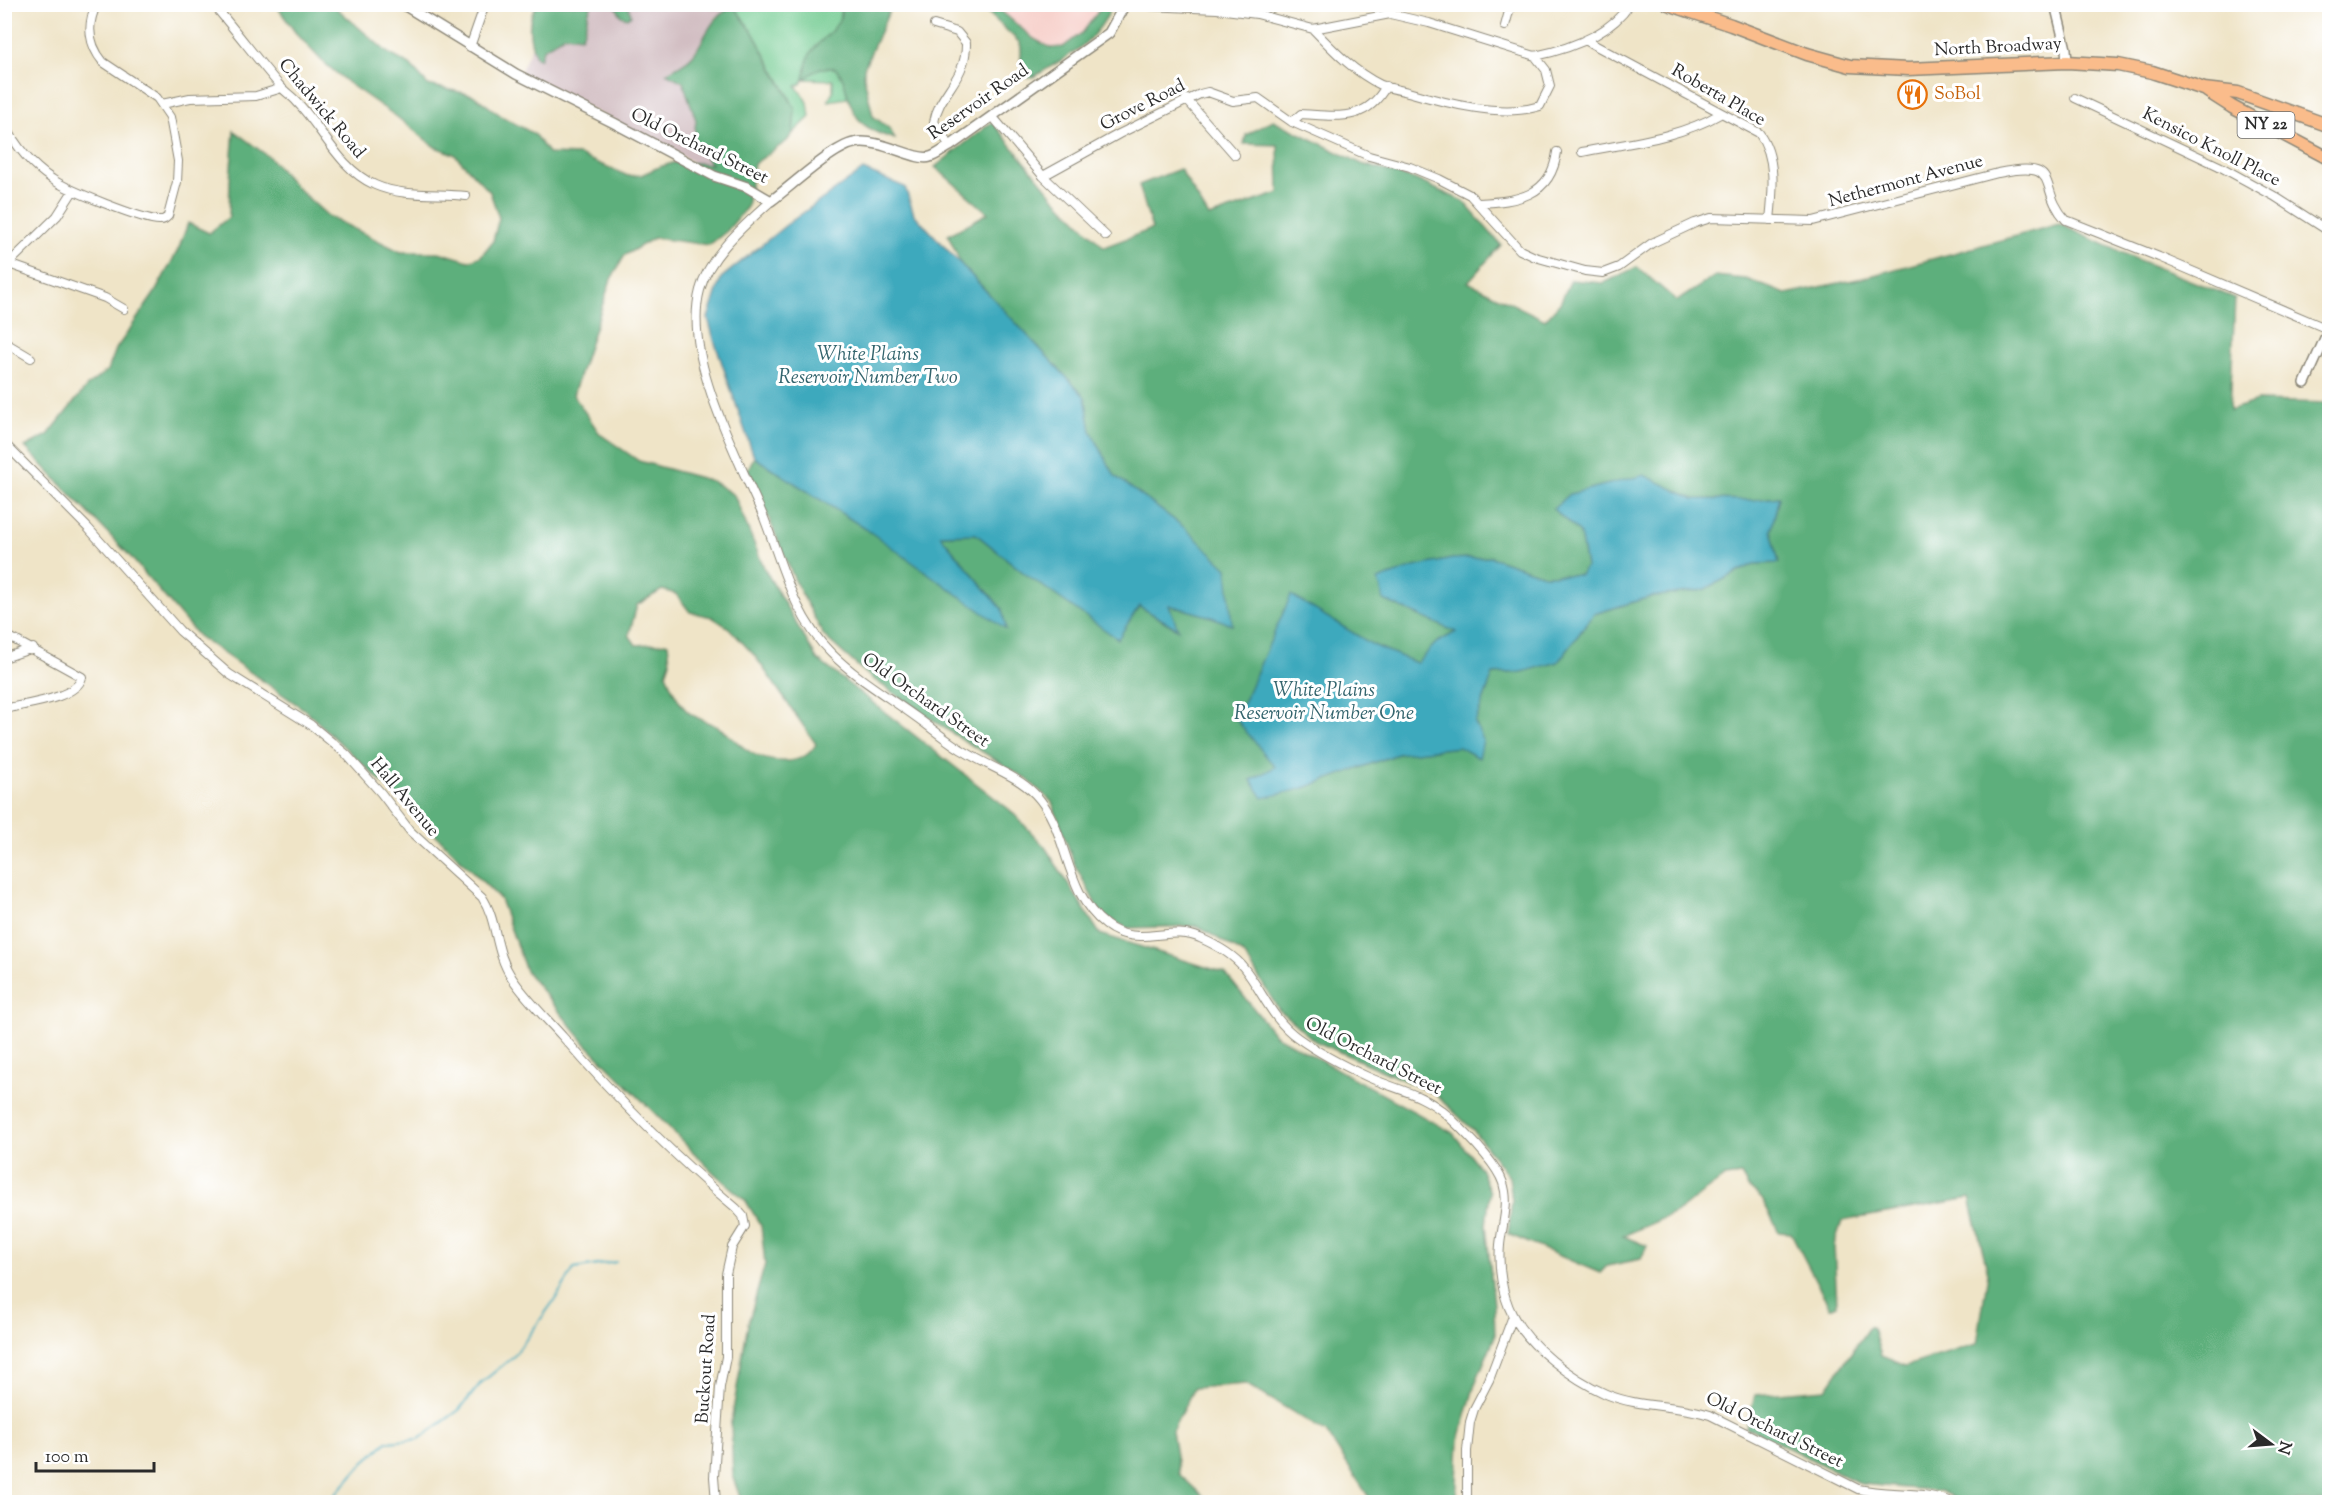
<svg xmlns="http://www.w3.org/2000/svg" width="2334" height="1507" viewBox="0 0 2334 1507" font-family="'Sorts Mill Goudy',serif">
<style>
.built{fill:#f7d0cb}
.industrial{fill:#d2bec2}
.green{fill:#72cb91;stroke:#4e7b5e;stroke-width:1.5}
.forest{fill:#5daf7b;stroke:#446d53;stroke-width:1.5;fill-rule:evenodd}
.water{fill:#3da9bd;stroke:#346a74;stroke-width:1.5}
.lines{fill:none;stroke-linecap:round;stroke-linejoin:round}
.stream{stroke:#3da9bd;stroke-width:2}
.minor-casing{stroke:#8d8879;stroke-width:10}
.tertiary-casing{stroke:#8d8879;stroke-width:12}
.primary-casing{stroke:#8d8879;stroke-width:15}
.minor{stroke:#fff;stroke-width:8}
.tertiary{stroke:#fff;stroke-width:9}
.primary{stroke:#fabc8b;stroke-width:12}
.labels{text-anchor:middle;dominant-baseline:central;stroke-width:6;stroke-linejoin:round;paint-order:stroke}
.shield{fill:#fff;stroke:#6b6b6b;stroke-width:1.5}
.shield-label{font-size:16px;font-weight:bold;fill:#2b2b2b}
.street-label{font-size:18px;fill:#2b2b2b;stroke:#fff}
.food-label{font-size:18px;fill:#c56008;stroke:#fff;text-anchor:start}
.water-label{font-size:20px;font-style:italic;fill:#33646d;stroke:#fff}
</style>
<rect width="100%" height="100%" fill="#fff"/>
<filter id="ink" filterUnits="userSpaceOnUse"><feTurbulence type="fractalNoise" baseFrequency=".0167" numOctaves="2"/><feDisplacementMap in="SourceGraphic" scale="12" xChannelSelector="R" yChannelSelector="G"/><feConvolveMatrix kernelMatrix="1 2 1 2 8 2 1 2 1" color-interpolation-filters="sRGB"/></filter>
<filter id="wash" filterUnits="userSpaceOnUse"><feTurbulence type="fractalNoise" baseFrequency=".008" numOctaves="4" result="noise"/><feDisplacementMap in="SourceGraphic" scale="24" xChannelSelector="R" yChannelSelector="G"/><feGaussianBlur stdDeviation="1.35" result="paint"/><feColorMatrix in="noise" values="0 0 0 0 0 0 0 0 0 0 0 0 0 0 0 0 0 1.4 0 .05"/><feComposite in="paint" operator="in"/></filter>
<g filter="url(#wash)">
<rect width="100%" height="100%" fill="#efe4c7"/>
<path class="built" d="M 994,5 L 1103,5 L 1083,32 L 1063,47 L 1051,48 L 1034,39 Z"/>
<path class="industrial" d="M 733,4 L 734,7 L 716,17 L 694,53 L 686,62 L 666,73 L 683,82 L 696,120 L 694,138 L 712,164 L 695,163 L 520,73 L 532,46 L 536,57 L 549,43 L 586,24 L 586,12 L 592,5 L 615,5 L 629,8 L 628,5 Z"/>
<path class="green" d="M 733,5 L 841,5 L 839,23 L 812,51 L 805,78 L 820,68 L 835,68 L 844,81 L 848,98 L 828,101 L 833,91 L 833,80 L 804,79 L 801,84 L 796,86 L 808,102 L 810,117 L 793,133 L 795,109 L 789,96 L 752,31 Z"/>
<path class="forest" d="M 276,5 L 333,5 L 388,53 L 410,65 L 428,85 L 473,95 L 503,117 L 534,134 L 549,154 L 579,155 L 628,176 L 641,175 L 659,167 L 676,162 L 711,164 L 698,149 L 694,138 L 696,120 L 683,82 L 666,73 C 676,67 687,63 694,54 C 707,36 711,15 734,7 L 752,31 L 795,109 L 793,133 L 787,141 L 754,164 L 747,207 L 727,231 L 709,245 L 654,238 L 625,255 L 611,279 L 573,395 L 600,434 L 639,461 L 712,481 L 734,495 L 765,570 L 817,659 L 1010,810 L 1045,847 L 1100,934 L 1225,973 L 1275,1035 L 1453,1133 L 1480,1168 L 1490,1192 L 1486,1225 L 1494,1305 L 1495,1336 L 1475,1384 L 1459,1440 L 1456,1502 L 1372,1502 L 1326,1432 L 1246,1384 L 1194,1388 L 1172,1431 L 1179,1474 L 1209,1502 L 742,1502 L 733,1478 L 731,1422 L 748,1324 L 765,1264 L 761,1226 L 746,1201 L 714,1173 L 585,1043 L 526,971 L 500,899 L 409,808 L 305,710 L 198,636 L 128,554 L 25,447 L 48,435 L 87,386 L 108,370 L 116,349 L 154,294 L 179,248 L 188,223 L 209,233 L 229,217 L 230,180 L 234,131 L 269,157 L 295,186 L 328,216 L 401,252 L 439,252 L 469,261 L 481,256 L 493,241 L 499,218 L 490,192 L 454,154 L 435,147 L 397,117 L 348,83 L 321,60 L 295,32 ZM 662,590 L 676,594 L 690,612 L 712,617 L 729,628 L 755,656 L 816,744 C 803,768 767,764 747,750 C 737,743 729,734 718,727 C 709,722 693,718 686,710 C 676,699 671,686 666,674 L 670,662 L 668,643 L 636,645 L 629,635 L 637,605 Z
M 537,5 L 592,5 C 585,15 588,26 581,37 L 565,35 L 543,49 L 540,59 L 536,57 C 529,40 526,20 537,5 Z
M 615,5 L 628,5 L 631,15 L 627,18 L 621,16 Z
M 841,5 L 892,5 L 864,68 L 864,77 L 873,116 L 890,129 L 895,139 C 867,131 854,122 847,93 C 845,84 843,75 835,68 L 820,68 L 804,79 C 806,70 806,59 812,51 C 823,36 844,27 841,5 Z
M 980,5 L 994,5 L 1034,39 L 1051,48 L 1063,47 L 1083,32 L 1103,5 L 1113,5 C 1095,44 1069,56 1033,77 L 1027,78 C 1015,66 1024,57 1020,43 Z
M 1273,120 L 1362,164 L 1414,179 L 1463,201 L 1501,245 L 1468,282 L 1545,320 L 1560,303 L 1571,280 L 1604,283 L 1637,267 L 1677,301 L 1715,276 L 1746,279 L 1786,294 L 1863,278 L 2059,224 L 2136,259 L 2235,298 L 2230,410 L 2257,401 L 2329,403 L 2329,1502 L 1963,1502 L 1940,1491 L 1861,1484 L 1746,1427 L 1755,1395 L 1826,1389 L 1869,1327 L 1873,1329 L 1881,1356 L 1906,1366 L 1977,1344 L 1988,1273 L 1970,1198 L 1842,1221 L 1834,1245 L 1837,1305 L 1830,1308 L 1791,1233 L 1779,1232 L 1762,1199 L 1748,1187 L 1741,1175 L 1725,1177 L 1675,1213 L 1623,1236 L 1647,1246 L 1641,1259 L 1607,1266 L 1600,1273 L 1508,1234 L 1512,1201 L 1509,1177 L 1474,1131 L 1435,1094 L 1315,1041 L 1279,1010 L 1244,954 L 1197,926 L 1127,928 L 1101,914 L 1074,863 L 1052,802 L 1027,779 L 952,733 L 870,677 L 824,636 L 796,583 L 748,469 L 754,457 L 866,529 L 1002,609 L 940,535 L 976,534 L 1024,573 L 1117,638 L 1139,606 L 1177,629 L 1169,605 L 1212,617 L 1232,624 L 1185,528 L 1115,476 L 1091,431 L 1085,397 L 961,264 L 948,235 L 988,213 L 935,167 L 992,122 L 1053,196 L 1104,247 L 1152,229 L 1139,185 L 1180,169 L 1209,217 L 1279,193 L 1278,145 L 1244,144 L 1246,135 ZM 1644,476 L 1694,499 L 1753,500 L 1779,497 L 1771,530 L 1779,563 L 1754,564 L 1703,590 L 1650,597 L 1594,614 L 1558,662 L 1522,672 L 1493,674 L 1475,723 L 1483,740 L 1459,747 L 1398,754 L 1301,789 L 1251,780 L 1275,768 L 1373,645 L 1417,664 L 1436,643 L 1456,632 L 1384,600 L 1414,567 L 1452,559 L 1491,557 L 1544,575 L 1580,575 L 1586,567 L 1580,533 L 1553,509 Z"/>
<path class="water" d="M 863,170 L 905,187 L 914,214 L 1085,397 L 1091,431 L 1115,476 L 1185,528 L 1227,568 L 1232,625 L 1212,617 L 1169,605 L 1178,629 L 1139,606 L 1118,639 L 1024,573 L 976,534 L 940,535 L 1002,609 L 1006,629 L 866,529 L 754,457 L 714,340 L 708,318 L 721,278 L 786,225 Z
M 1644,475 L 1694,499 L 1753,500 L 1779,497 L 1771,530 L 1779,563 L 1754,564 L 1703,590 L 1650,597 L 1594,614 L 1558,662 L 1522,672 L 1493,674 L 1475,723 L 1483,740 L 1479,758 L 1459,747 L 1398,754 L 1301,789 L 1263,798 L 1251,780 L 1275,767 L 1236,719 L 1291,595 L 1373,645 L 1417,663 L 1436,643 L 1456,632 L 1384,600 L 1378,580 L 1414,567 L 1452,559 L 1491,557 L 1544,575 L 1580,575 L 1586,567 L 1580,533 L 1553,509 L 1570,494 Z"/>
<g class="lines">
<path class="stream" d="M 331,1502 L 334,1496 L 365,1461 L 387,1442 L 419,1439 L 459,1410 L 481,1383 L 514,1356 L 556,1298 L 574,1269 L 616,1262"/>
</g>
</g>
<g filter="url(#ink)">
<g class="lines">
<defs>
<path id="minor" d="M 213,4 C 236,31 257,59 280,86 C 285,92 292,96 297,102 C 323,129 339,169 375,185 C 402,197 437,193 466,196
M 1124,5 L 1217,9 L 1257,14 L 1313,29 L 1390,14 L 1429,23 L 1535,56 C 1569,49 1610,35 1630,4
M 934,25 L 957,32 L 966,43 C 967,79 939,92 934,122 L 950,146
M 1505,26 L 1511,4
M 1313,29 C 1333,50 1354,72 1381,85 C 1389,88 1399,90 1408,92 C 1445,103 1502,118 1540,106 L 1550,86 L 1546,70 L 1535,56
M 1585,40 L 1759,133 C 1777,157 1773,192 1770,220
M 470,47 L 485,4
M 2075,98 L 2219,166 L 2274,196 L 2330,232
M 1186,99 L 1235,155
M 162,104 L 190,98 L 256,96 L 282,88
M 992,116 L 1043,176 L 1106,236
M 1292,122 L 1301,114 C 1336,116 1366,123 1386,86
M 4,123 C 15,145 31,165 52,179 C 65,189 145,221 160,220 C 164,220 165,219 168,216 L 177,182 L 178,161 L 170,117 L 157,98 L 103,62 C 89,45 86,25 97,4
M 1582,152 C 1628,143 1679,138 1720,114
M 1043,176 L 1119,134 L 1200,94 L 1208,92 L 1233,101 L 1258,98 L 1292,122 L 1369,156 L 1410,167 L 1439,179 L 1470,195 L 1520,250 L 1535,257 L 1585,271 L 1603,273 L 1619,267 L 1652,243 L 1695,223 L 1711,218 L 1813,221 L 1998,173 C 2065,159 2036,188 2066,220 L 2159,257 L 2330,330
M 771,201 C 745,225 709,255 700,290 C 682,357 738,457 764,518 C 782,564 794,617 831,653 C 856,678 887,696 916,717 C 933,729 949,743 967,753 C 990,767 1016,775 1035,794 C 1070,830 1062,891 1106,925 C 1137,949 1170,924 1200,938 C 1216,945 1233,954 1244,968 C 1263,992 1272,1020 1298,1038 C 1319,1053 1344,1066 1368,1077 C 1397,1090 1422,1093 1447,1115 C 1464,1131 1496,1162 1503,1183 C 1510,1204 1502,1224 1500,1245 C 1498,1266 1502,1295 1512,1314 C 1529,1347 1572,1379 1606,1394 C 1639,1408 1676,1404 1710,1415 L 1858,1489 C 1889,1496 1922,1490 1951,1502
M 1479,203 C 1517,201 1551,197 1557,152
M 9,264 L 105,298 L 124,309
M 4,268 L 57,216 L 73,191
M 4,342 L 31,358
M 4,443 L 88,528 L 180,631 L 229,674 L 311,725 L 346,754 L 381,793 L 410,831 L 482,897 C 498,921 494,951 512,978 C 526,999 546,1018 563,1037 C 617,1099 674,1156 736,1208 L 743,1216 L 745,1226 L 732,1247 L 726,1274 L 726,1357 L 720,1387 L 714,1477 L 716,1502
M 4,457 L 11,450
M 4,634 L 82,677 C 77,699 24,704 4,709
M 4,658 L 33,648
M 1467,1502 L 1467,1451 L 1470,1422 L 1474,1409 L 1489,1380 L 1513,1316"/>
<path id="tertiary" d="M 402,4 L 516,74 L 614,123 L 714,176 L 747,187 L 771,201 C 790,187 833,147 854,143 C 879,137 916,162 930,157 C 937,155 944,149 950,146 L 1109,33 L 1125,4
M 2055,4 L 2066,49 L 2067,62
M 2305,383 L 2330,327"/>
<path id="primary" d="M 1668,4 L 1731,25 L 1807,54 L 1850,66 L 1908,69 L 2067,62 L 2118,65 L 2152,72 L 2204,89 L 2238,93 L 2330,126
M 2207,91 L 2232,107 L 2330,159"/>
</defs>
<use href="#minor" class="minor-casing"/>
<use href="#tertiary" class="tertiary-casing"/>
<use href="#primary" class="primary-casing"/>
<use href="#minor" class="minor"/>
<use href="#tertiary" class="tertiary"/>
<use href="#primary" class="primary"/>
</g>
</g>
<defs>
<symbol id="restaurant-ring" viewBox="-11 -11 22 22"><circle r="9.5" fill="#fff" stroke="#e8710a" stroke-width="1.5"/><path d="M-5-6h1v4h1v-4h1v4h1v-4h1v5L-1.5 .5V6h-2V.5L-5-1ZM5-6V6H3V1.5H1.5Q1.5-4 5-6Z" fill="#e8710a"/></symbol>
</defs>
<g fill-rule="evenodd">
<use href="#restaurant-ring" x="1896" y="78" width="33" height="33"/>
</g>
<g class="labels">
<rect class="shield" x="2237.5" y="112" width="57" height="26" rx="4.5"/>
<g class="shield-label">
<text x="2266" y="125">NY 22</text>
</g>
<g class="street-label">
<text transform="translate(1998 48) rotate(-3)">North Broadway</text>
<text transform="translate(1718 96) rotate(30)">Roberta Place</text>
<text transform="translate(979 103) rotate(-35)">Reservoir Road</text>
<text transform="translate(1143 106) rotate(-27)">Grove Road</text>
<text transform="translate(321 109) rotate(50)">Chadwick Road</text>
<text transform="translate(699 147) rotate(26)">Old Orchard Street</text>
<text transform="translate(2211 148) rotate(27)">Kensico Knoll Place</text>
<text transform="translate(1906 182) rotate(-15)">Nethermont Avenue</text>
<text transform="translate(925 701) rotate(35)">Old Orchard Street</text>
<text transform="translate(404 798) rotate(50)">Hall Avenue</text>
<text transform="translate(1373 1057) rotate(27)">Old Orchard Street</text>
<text transform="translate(707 1369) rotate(-86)">Buckout Road</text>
<text transform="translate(1774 1431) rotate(26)">Old Orchard Street</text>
</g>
<g class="food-label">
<text x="1934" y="95">SoBol</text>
</g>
<g class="water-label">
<text x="868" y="355">White Plains<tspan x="868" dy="23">Reservoir Number Two</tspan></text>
<text x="1324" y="691">White Plains<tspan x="1324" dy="23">Reservoir Number One</tspan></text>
</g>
</g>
<rect width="2334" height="1507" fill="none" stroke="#fff" stroke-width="24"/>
<g transform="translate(2271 1444) rotate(106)" stroke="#ffffff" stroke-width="4.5" paint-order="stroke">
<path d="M0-4.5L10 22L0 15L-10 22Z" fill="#2b2b2b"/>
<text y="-9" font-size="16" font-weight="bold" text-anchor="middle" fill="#2b2b2b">N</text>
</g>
<path d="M36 1462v9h118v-9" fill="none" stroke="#2b2b2b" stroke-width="3"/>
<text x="45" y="1462" font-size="18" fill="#2b2b2b" stroke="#ffffff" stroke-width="4.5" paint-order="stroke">100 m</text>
</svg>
